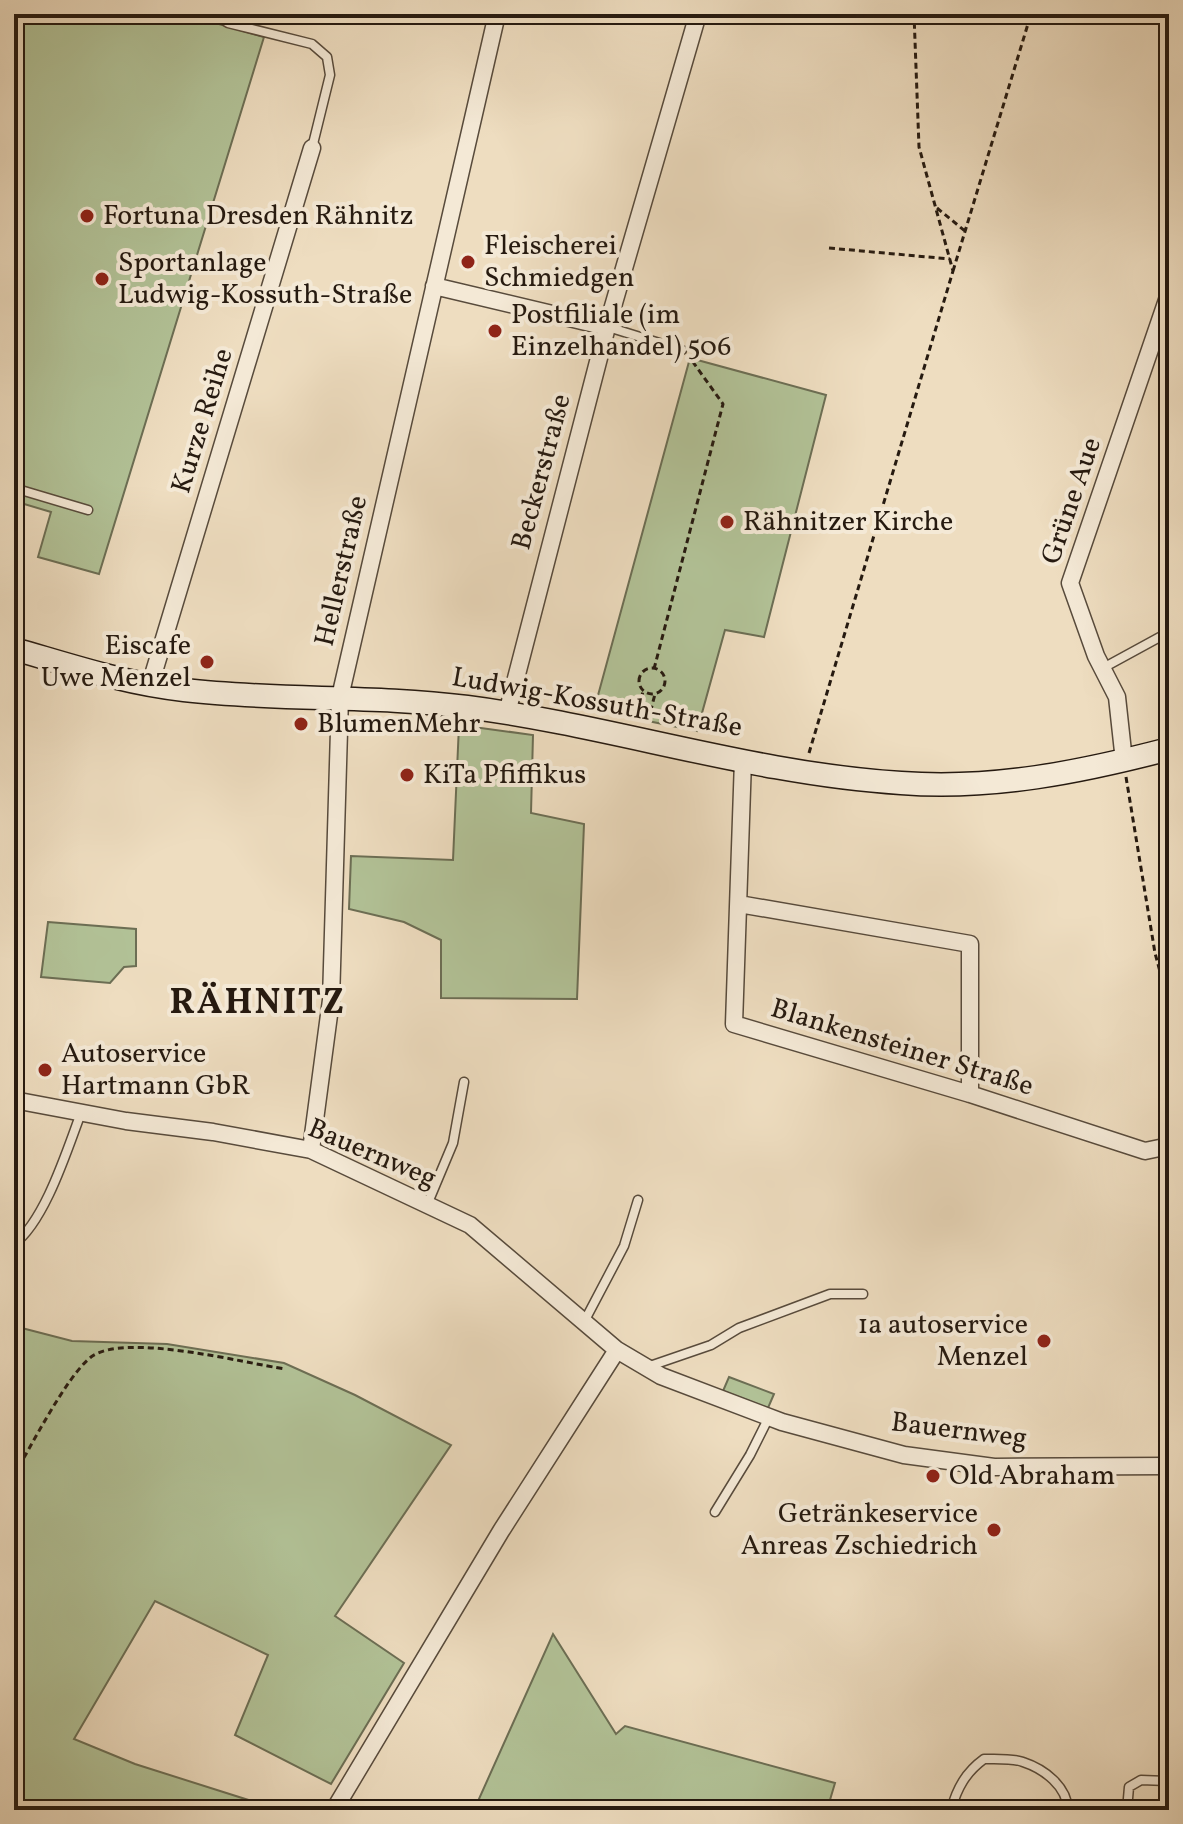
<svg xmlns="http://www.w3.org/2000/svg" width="1183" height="1824" viewBox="0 0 1183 1824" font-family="Vollkorn,serif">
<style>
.green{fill:#b2c297;stroke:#6c6e54;stroke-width:2}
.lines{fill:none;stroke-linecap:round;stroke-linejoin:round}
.lane-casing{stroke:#584b3c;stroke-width:11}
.street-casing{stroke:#584b3c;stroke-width:19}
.secondary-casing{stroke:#261a10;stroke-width:25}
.path{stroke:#261a10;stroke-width:3;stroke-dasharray:6 4;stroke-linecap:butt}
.lane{stroke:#f4e9d6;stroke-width:8}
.street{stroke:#f4e9d6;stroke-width:16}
.secondary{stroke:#f4e9d6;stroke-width:22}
.poi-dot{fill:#8f2418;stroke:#f4e9d6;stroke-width:3}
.labels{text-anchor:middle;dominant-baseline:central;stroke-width:8;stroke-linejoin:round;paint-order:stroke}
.poi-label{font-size:28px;fill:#261a10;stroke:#f4e9d6;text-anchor:start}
.street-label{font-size:28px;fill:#261a10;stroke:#f4e9d6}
.district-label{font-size:36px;font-weight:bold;letter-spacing:2px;fill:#261a10;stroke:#f4e9d6}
</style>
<rect width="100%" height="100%" fill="#eeddc0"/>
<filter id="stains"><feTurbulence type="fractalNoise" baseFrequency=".0025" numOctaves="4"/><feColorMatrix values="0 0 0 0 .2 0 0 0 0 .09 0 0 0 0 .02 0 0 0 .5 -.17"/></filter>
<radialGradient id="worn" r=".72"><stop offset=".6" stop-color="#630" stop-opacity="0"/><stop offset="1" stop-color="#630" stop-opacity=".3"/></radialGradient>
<path class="green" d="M 14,14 L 184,14 L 264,37 L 99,574 L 38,557 L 51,512 L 14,501 Z
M 690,358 L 826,395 L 764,637 L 725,630 L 697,731 L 594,710 Z
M 459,725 L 533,735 L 531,813 L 584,824 L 577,999 L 441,998 L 441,940 L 404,922 L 349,909 L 351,856 L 453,860 Z
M 48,922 L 136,929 L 136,966 L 124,967 L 110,983 L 41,977 Z
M 14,1326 L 72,1341 L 167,1344 L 284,1363 L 355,1395 L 451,1445 L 335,1616 L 404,1663 L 331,1784 L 235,1735 L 268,1655 L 155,1601 L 74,1739 L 135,1764 L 280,1810 L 14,1810 Z
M 729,1377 L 774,1394 L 768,1408 L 723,1391 Z
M 553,1634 L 616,1734 L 625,1726 L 835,1783 L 827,1810 L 474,1810 Z"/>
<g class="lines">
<defs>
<path id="lane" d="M 215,14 L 228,23 L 312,44 L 327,57 L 330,75 L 312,148
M 608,327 L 682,350
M 14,488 L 88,510
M 1103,668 L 1169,632
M 427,1205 L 453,1143 L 464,1082
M 14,1244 C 45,1221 67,1150 81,1113
M 584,1322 L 624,1246 L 638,1200
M 647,1367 L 711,1345 L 739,1328 L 830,1294 L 863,1294
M 715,1512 L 750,1455 L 769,1417
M 951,1810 C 957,1788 966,1772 984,1759 C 996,1759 1012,1758 1023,1762 C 1044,1769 1067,1786 1068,1810
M 1127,1810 L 1129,1787 L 1141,1780 L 1167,1781"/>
<path id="street" d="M 434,286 L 607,327
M 150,685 L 312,148
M 507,713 L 607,327 L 698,14
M 743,760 L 734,1024 L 970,1094 L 1145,1151 L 1169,1146
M 1124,761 L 1117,697 L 1096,656 L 1070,583 L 1169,294
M 739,904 L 970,944 L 970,1094
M 14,1100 L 126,1121 L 213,1132 L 311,1150 L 470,1225 L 617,1350 L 661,1376 L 782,1422 L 904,1455 L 994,1467 L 1169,1466
M 311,1150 L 331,1000 L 340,697 L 497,14
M 334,1810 L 501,1531 L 617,1350"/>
<path id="secondary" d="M 14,649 C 70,665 126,684 184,690 C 278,701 373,695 467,707 C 613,726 754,774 901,783 C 992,790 1081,772 1169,749"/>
</defs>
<use href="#lane" class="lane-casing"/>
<use href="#street" class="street-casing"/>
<use href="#secondary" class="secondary-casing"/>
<path class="path" d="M 937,208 L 965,231
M 829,248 L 950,259
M 953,271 L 1031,14
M639 681a13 13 0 1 1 26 0a13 13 0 1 1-26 0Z
M 654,669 L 723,404 L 690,358
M 637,718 L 643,691
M 648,721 L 655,694
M 809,753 L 953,271 L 919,147 L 914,14
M 1126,777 L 1155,953 L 1169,1005
M 14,1475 C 32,1445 66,1377 91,1357 C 124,1332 244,1363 285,1369"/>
<use href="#lane" class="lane"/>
<use href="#street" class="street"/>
<use href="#secondary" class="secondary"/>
</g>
<g class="poi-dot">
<circle cx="87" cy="216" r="8"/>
<circle cx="468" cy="262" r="8"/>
<circle cx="102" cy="279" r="8"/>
<circle cx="495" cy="331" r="8"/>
<circle cx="727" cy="522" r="8"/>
<circle cx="207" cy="662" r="8"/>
<circle cx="301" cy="724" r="8"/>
<circle cx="407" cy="775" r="8"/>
<circle cx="45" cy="1070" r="8"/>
<circle cx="1044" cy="1341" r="8"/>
<circle cx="933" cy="1476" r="8"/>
<circle cx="994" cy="1530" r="8"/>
</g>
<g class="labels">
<g class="poi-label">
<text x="103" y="216">Fortuna Dresden Rähnitz</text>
<text x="484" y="246">Fleischerei<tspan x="484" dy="32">Schmiedgen</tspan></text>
<text x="118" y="263">Sportanlage<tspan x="118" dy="32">Ludwig-Kossuth-Straße</tspan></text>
<text x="511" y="315">Postfiliale (im<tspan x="511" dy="32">Einzelhandel) 506</tspan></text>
<text x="743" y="522">Rähnitzer Kirche</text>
<text x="191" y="646" text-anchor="end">Eiscafe<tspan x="191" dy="32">Uwe Menzel</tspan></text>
<text x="317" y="724">BlumenMehr</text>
<text x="423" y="775">KiTa Pfiffikus</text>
<text x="61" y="1054">Autoservice<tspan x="61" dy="32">Hartmann GbR</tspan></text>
<text x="1028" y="1325" text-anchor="end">1a autoservice<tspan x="1028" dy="32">Menzel</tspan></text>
<text x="949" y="1476">Old Abraham</text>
<text x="978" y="1514" text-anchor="end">Getränkeservice<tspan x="978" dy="32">Anreas Zschiedrich</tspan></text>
</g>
<g class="street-label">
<text transform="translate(203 421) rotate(-73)">Kurze Reihe</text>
<text transform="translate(542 472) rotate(-75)">Beckerstraße</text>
<text transform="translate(1072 501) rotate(-71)">Grüne Aue</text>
<text transform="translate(342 571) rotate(-77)">Hellerstraße</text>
<text transform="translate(597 703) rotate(10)">Ludwig-Kossuth-Straße</text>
<text transform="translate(902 1048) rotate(17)">Blankensteiner Straße</text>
<text transform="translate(372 1154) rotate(23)">Bauernweg</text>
<text transform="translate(959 1431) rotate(7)">Bauernweg</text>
</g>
<g class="district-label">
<text x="258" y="1004">RÄHNITZ</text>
</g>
</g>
<rect width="1183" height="1824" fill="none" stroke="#eeddc0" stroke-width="48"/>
<rect x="16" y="16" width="1151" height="1792" fill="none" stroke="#261a10" stroke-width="4"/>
<rect x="24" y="24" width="1135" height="1776" fill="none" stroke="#261a10" stroke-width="2"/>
<rect width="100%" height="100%" filter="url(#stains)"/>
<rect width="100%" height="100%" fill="url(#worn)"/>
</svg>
